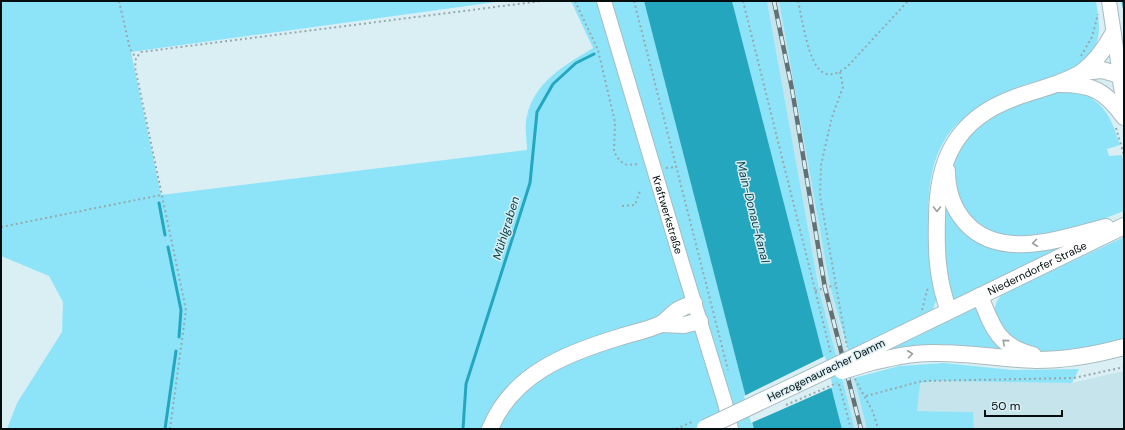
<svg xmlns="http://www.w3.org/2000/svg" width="1125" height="430" viewBox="0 0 1125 430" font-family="'DM Sans',sans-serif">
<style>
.built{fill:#c5e4ec}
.green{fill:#8de4f9}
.water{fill:#24a6bf}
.pier{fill:#d9eff4}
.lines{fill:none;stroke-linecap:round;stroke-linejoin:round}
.stream{stroke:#24a6bf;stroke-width:3}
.tertiary-casing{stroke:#a6bbc1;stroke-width:16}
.secondary-casing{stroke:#a6bbc1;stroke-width:18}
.path{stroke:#96a8ac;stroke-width:2;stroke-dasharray:2 3;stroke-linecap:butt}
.tertiary{stroke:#fff;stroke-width:14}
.secondary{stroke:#fff;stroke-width:16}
.rail-casing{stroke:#637074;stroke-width:4.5}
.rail{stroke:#d9eff4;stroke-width:3;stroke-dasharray:9;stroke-linecap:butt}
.secondary-bridge-casing{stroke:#a6bbc1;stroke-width:18;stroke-linecap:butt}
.path-bridge{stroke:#96a8ac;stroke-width:2;stroke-dasharray:2 3;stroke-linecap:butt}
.secondary-bridge{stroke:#fff;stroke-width:16}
.oneway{stroke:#9b9e9f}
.labels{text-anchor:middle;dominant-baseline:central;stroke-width:3;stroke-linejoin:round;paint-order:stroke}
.street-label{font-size:11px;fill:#060d0f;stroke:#d9eff4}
.water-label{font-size:12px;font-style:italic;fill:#0c424d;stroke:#d9eff4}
</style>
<rect width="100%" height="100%" fill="#d9eff4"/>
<path class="built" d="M 767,1 L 779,1 L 830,286 L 867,429 L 855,429 L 819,289 Z
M 1124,371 L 1124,429 L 974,429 L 973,412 L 917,411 L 919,383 L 937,381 L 1072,383 Z"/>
<path class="green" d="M 1,1 L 503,1 L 131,52 L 161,195 L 527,150 C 527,140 524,127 527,116 C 534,82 565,65 593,48 L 571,1 L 644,1 L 754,429 L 7,429 L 17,403 L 62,332 L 63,302 L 49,276 L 1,256 Z
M 732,1 L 767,1 L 819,289 L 855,429 L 842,429 Z
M 779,1 L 1096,1 C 1099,23 1103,36 1090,56 C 1088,59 1086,64 1083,66 C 1077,69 1069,70 1063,73 C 1042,80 1019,85 999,95 C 980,104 960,118 947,136 C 918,179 929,248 938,296 L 933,309 L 851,361 L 830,286 Z
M 1080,87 C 1085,95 1092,98 1099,104 C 1111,116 1115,130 1120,145 L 1107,149 L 1109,156 L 1122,155 L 1124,163 L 1124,211 L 1072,231 L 1028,240 L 992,236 L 959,208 L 952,165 L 961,142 L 994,114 L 1053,91 Z
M 942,200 L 971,233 L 1075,242 L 955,300 L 945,282 Z
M 1124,237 L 1124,340 L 1117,343 C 1088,348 1033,363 1009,340 C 1005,336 1003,328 1000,324 C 993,311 993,305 1002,294 Z
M 978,305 L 1013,353 L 883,354 L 883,351 Z
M 944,363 L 1013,370 L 1079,369 L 1072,383 L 938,381 L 920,383 L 917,411 L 973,412 L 974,429 L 867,429 L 854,378 L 899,366 Z"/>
<path class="water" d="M 644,1 L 732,1 L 842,429 L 754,429 Z"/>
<path class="pier" d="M 825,356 L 833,387 L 751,423 L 744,396 Z"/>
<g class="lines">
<path class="stream" d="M 1123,1 L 1124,7
M 159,203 L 165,235
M 168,247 L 181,310 L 179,337
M 165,429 L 176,351
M 463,429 L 466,384 L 530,183 L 537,112 L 553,84 L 576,63 L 594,54"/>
<defs>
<g id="tertiary">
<path id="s1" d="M 604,1 L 682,263 L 725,403 L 731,429"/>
<path d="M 1109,1 L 1120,75"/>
</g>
<g id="secondary">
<path d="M 1082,72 L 1102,70 L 1120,75"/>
<path d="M 1120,75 L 1124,99"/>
<path d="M 1060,84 C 1091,84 1105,90 1124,117"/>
<path d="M 947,171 C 947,190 952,207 965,222 C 1000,262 1063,238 1106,227"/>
<path d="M 980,296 C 992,326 998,347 1033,355"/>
<path d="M 949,311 C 937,281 936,249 937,218 C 937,159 957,119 1014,98 C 1037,89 1062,85 1082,72 C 1096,62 1105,48 1113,34"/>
<path d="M 661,324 L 684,325 L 700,321"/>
<path id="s2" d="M 869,350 L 1124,226"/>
<path d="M 872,362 C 894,357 915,352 938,353 C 971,353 1003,359 1036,360 C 1066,360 1095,355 1124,347"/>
<path d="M 490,429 C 512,374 567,353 620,337 C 633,333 648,330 661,324 C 666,321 670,316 675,312 C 680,308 687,306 694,303"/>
</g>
</defs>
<use href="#tertiary" class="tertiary-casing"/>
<use href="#secondary" class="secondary-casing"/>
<path class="path" d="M 119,1 L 130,49 L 136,58
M 575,1 L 598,50 L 615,122 L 614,152 L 620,161 L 627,165 L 640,164
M 634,1 L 728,370
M 743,1 L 831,354
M 798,1 C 802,17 808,66 824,73 C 832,77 841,71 847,67 L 908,1
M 1081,56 L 1092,37 L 1098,14
M 840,72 L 843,87 L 832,117 L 821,165 L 820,196 L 847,347
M 1116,128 L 1124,155
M 666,168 L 676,167
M 622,206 L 635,205 L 640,191
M 1,227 L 161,195
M 815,291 L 835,285
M 922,310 L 928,287
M 855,379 L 873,412 L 878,429
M 839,384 L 851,429
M 866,396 L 922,381 L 1074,378 L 1124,367
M 170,429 L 186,310 L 135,67 L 136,58 L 141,52 L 542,1
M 676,429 L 694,421"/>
<use href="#tertiary" class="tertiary"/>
<use href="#secondary" class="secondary"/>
<defs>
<path id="rail" d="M 774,1 L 792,89 L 825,288 L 861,429"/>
</defs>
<use href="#rail" class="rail-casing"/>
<use href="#rail" class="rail"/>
<defs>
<path id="secondary-bridge" d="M 842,371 L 872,362
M 705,428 L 869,350"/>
</defs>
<use href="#secondary-bridge" class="secondary-bridge-casing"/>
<path class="path-bridge" d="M 786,405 L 837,383"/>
<use href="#secondary-bridge" class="secondary-bridge"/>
</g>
<defs><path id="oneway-chevron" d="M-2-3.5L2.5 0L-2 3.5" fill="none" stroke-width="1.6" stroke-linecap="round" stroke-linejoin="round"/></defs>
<g class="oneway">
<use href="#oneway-chevron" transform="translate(937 209) rotate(91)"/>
<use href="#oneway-chevron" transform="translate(1035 243) rotate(173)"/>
<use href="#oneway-chevron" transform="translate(1005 342) rotate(-139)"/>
<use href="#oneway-chevron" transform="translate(910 354) rotate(-7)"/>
</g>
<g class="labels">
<g class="street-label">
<text stroke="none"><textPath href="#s1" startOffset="223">Kraftwerkstraße</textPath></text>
<text stroke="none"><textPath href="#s2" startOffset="187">Niederndorfer Straße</textPath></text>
<text transform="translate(826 370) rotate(-26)">Herzogenauracher Damm</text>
</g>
<g class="water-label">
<text transform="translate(753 212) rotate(76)">Main-Donau-Kanal</text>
<text transform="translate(506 228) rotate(-73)">Mühlgraben</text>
</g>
</g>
<rect width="1125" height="430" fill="none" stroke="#060d0f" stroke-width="4"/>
<path d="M985 410v6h77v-6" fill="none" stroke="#060d0f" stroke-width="2"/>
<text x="991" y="410" font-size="12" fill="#060d0f" stroke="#d9eff4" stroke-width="3" paint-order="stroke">50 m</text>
</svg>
